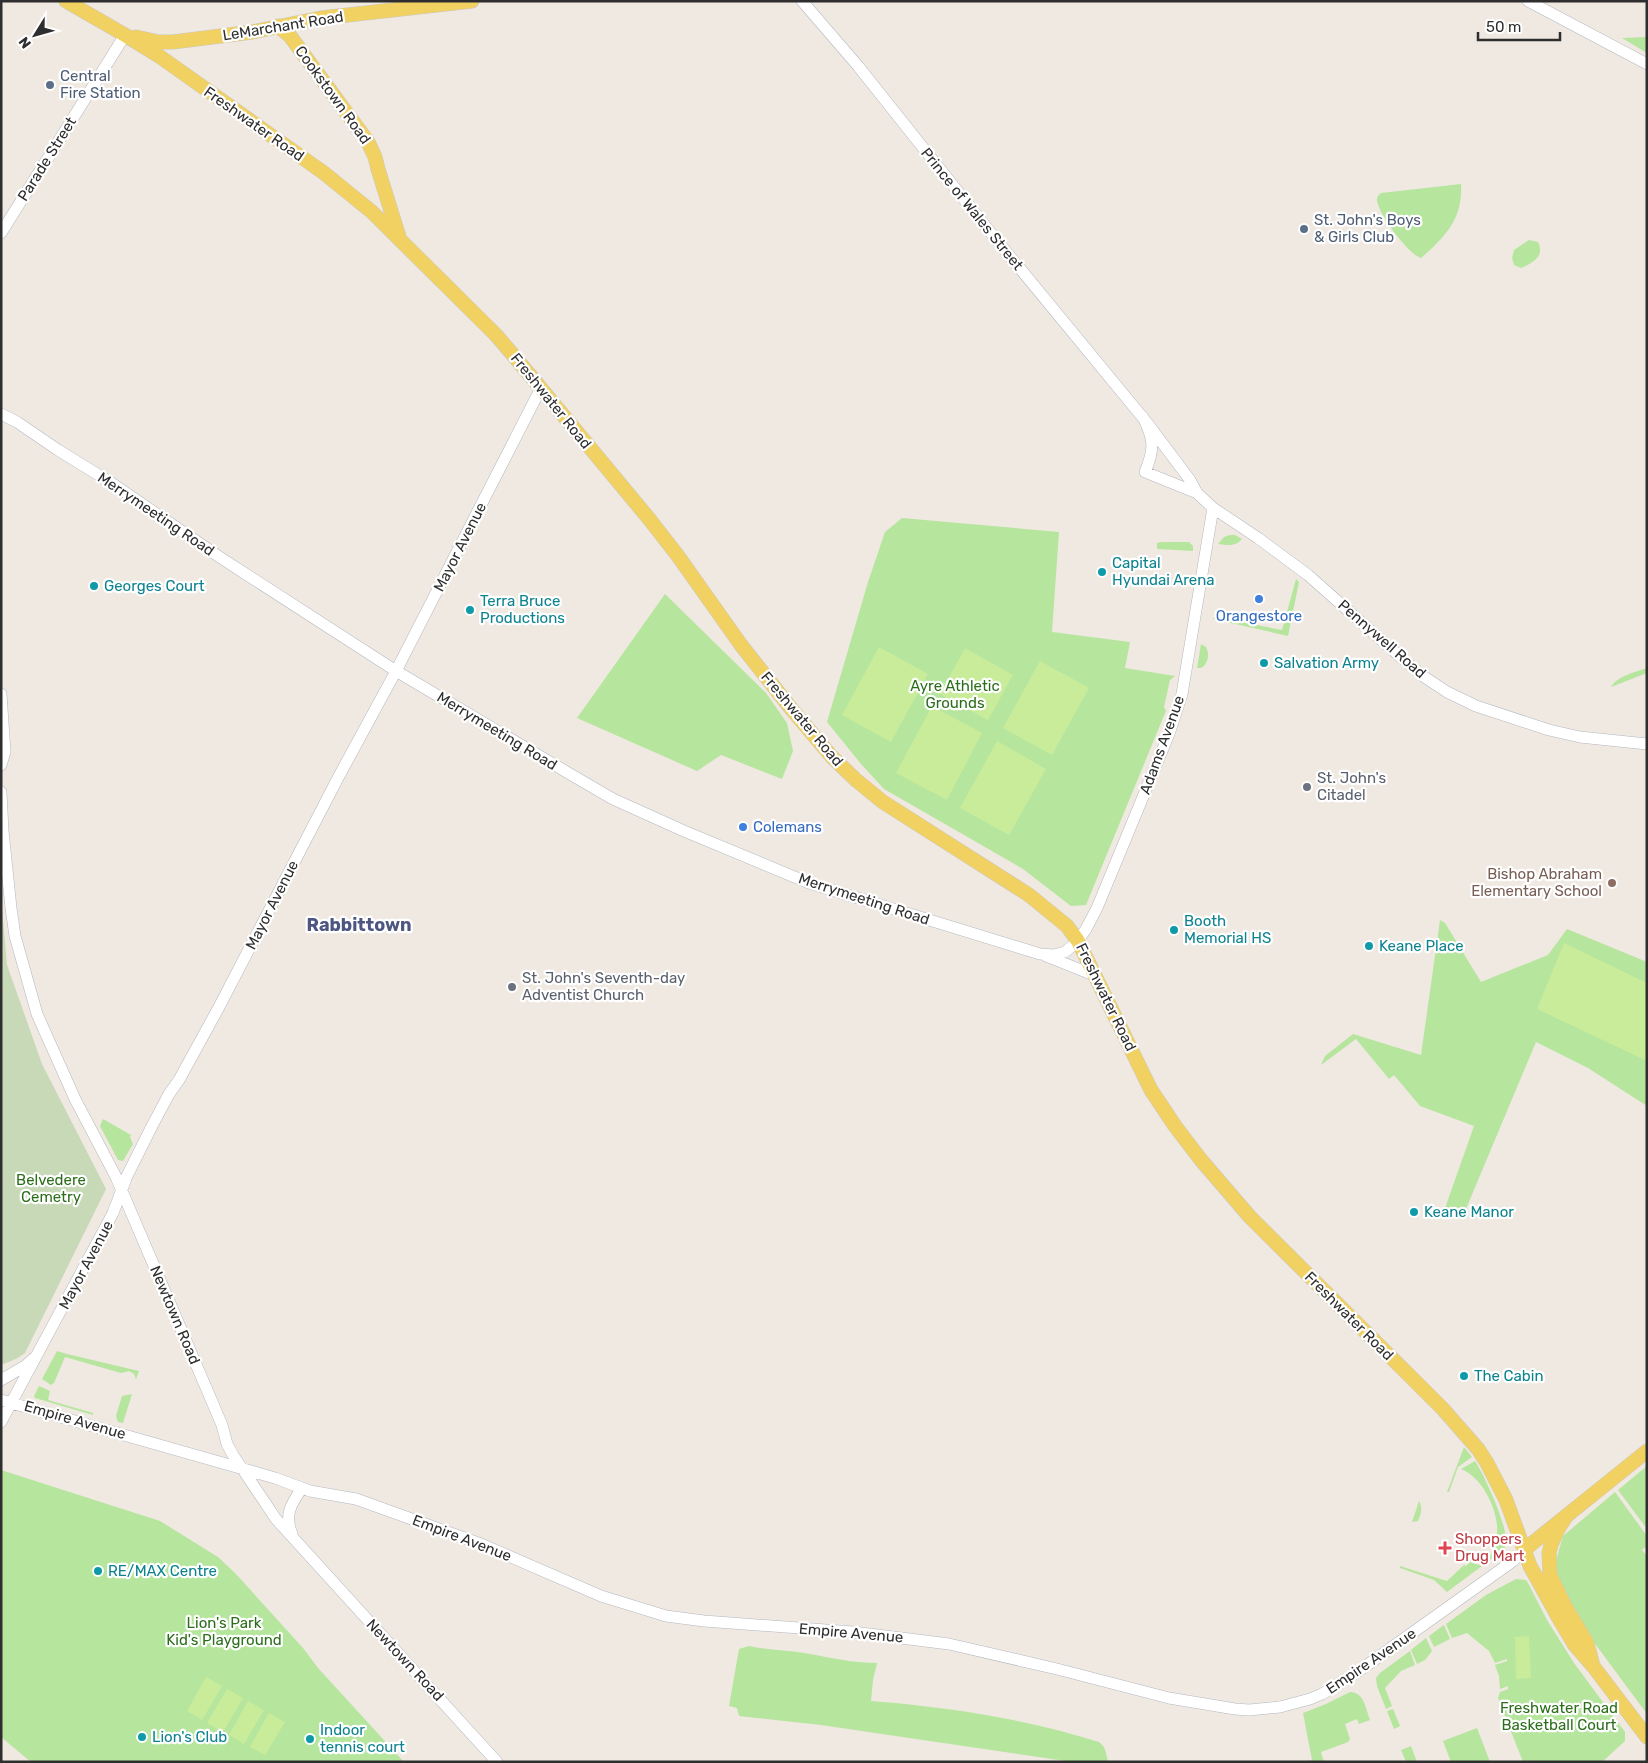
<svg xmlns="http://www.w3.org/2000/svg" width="1648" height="1763" viewBox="0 0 1648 1763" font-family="Rubik,sans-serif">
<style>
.green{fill:#b6e59e}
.cemetery{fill:#c8d9b8}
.pitch{fill:#c9ec9a}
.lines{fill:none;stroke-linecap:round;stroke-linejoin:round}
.minor-casing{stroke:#b4b7c1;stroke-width:12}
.major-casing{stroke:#c9c9c9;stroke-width:15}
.minor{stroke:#fff;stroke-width:11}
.major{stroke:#f2d163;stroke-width:14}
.service-dot{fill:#5c6f8a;stroke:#fff;stroke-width:2}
.culture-dot{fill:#0f9aa8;stroke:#fff;stroke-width:2}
.shop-dot{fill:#3f7fe0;stroke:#fff;stroke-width:2}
.worship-dot{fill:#6b7280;stroke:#fff;stroke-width:2}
.education-dot{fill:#8d6e63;stroke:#fff;stroke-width:2}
.health-dot{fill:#e0444e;stroke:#fff;stroke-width:2}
.labels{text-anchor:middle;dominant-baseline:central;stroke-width:4.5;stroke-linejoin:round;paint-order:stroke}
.street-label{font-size:15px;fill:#2e2e2e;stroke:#fff}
.service-label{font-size:15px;fill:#4e5e75;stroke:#fff;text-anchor:start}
.culture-label{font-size:15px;fill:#0d838f;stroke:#fff;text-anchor:start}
.shop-label{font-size:15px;fill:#366cbe;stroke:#fff}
.park-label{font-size:15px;fill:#2c6e1b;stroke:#fff}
.worship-label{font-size:15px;fill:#5b616d;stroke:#fff;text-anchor:start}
.education-label{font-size:15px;fill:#785e54;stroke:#fff;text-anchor:end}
.health-label{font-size:15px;fill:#be3a42;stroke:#fff;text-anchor:start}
.quarter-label{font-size:18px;font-weight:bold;fill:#4d5680;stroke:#fff}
</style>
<rect width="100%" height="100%" fill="#efe9e1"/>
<path class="green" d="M 1647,37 L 1647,53 L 1622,38 L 1646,37 Z
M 1461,184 C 1463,219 1445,237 1421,258 C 1409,255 1376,212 1377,199 C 1377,196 1379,195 1381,193 Z
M 1529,240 L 1538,242 C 1545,256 1533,263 1521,268 L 1514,265 L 1512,258 L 1514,250 Z
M 902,518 L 1059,532 L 1052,632 L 1130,642 L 1125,668 L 1175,676 L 1170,680 L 1164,707 L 1166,711 L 1163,718 L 1086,905 L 1071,906 L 1023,869 L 884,789 L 861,764 L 827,722 L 868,582 L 885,532 Z
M 1230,535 L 1235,535 L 1242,539 C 1235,547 1228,545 1218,544 L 1224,537 Z
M 1162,542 L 1189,542 L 1193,546 L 1193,551 L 1157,549 L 1157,543 Z
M 1296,579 L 1299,582 L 1288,636 L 1213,619 L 1215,617 L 1282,630 Z
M 665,594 L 766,693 L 787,723 L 793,751 L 782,779 L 721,755 L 697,771 L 577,718 Z
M 1201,644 L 1206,647 C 1210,654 1208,664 1201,668 L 1197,668 Z
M 1647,668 L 1647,673 L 1611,687 C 1617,676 1636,672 1647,668 Z
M 1440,920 L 1445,923 L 1481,982 L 1548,955 L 1567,929 L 1647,962 L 1647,1106 L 1588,1068 L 1536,1042 L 1463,1216 L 1444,1211 L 1474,1126 L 1420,1106 L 1394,1075 L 1389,1079 L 1356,1039 L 1321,1065 L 1325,1056 L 1353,1034 L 1421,1055 Z
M 103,1119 L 131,1135 L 130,1137 L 133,1144 L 123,1161 L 118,1160 L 100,1126 Z
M 57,1351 L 67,1354 L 139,1371 L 136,1379 L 134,1374 L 129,1371 L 121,1373 L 65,1357 L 54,1383 L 51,1385 L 42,1379 Z
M 39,1386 L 50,1391 L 48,1400 L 93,1413 L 93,1415 L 35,1398 L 34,1396 Z
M 132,1394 L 123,1423 L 118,1422 L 116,1416 L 122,1396 Z
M 1464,1447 L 1472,1457 L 1458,1467 L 1449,1492 L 1447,1492 Z
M 1475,1461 C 1484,1474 1509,1529 1506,1544 C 1505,1548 1505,1548 1502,1551 L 1447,1592 L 1434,1580 L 1400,1568 L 1400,1566 L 1447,1581 L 1464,1565 L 1466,1566 L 1470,1562 L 1479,1565 L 1483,1553 L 1491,1555 C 1494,1546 1498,1535 1497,1525 C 1495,1504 1481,1477 1461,1469 Z
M 1647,1466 L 1647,1529 L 1618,1490 Z
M 1,1470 L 160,1521 L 218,1557 L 236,1574 L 303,1648 L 318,1668 L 404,1762 L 31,1762 L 1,1737 Z
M 1615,1492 L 1647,1536 L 1647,1546 L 1642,1550 L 1647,1556 L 1647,1714 L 1593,1641 L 1566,1596 L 1557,1577 L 1557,1557 L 1563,1536 Z
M 1419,1501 C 1423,1508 1421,1514 1418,1521 L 1412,1522 Z
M 1516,1579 L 1526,1580 L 1528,1583 L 1547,1620 L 1574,1663 L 1625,1732 L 1625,1741 L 1602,1762 L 1523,1762 L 1498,1698 L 1500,1692 L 1508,1689 L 1508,1686 L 1500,1689 L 1499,1676 L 1495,1665 L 1507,1661 L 1507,1659 L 1495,1663 L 1489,1651 L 1467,1633 L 1452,1638 L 1446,1624 L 1486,1595 Z
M 1444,1625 L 1450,1639 L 1434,1647 L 1429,1636 Z
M 1426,1638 L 1432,1651 L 1425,1660 L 1417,1664 L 1411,1650 Z
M 749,1646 C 767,1650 785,1650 804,1653 C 828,1657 852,1663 877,1663 L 873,1680 L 871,1701 C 948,1707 1026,1719 1099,1742 C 1106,1747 1106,1753 1108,1762 L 1066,1761 L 821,1725 L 739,1716 L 737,1708 L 729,1706 L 739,1649 Z
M 1410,1651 L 1415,1665 L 1401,1671 L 1385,1688 L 1392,1706 L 1386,1709 L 1377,1686 L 1376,1678 L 1380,1673 Z
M 1350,1692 C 1364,1692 1366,1709 1370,1720 L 1359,1724 L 1357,1719 L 1345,1724 L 1350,1739 L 1348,1742 L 1321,1752 L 1324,1762 L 1301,1762 L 1312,1760 L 1303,1713 L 1326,1704 Z
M 1393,1709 L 1400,1726 L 1394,1729 L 1387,1711 Z
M 1477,1728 L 1490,1762 L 1451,1762 L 1443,1741 Z
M 1411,1746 L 1417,1762 L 1406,1762 L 1401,1750 Z"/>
<path class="cemetery" d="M 1,897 L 7,965 L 42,1064 L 106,1189 L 25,1353 L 18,1358 L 1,1365 Z"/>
<path class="pitch" d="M 879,647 L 928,674 L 891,742 L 842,715 Z
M 965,648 L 1013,675 L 988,720 L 940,694 Z
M 1040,661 L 1089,688 L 1052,755 L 1003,728 Z
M 932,706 L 982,733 L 947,800 L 896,773 Z
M 997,741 L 1046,769 L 1009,835 L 960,808 Z
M 1564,943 L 1647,983 L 1647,1061 L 1537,1009 Z
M 1529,1636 L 1531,1678 L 1516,1679 L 1515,1637 Z
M 206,1677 L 222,1686 L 202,1720 L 187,1711 Z
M 227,1689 L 243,1698 L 223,1732 L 207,1723 Z
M 248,1701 L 264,1710 L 244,1744 L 229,1735 Z
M 269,1713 L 285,1722 L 265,1755 L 250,1747 Z"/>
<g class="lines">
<defs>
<path id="minor" d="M 802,1 L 858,66 L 994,237 L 1148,424 L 1190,480 L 1197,493
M 1528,1 L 1647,64
M 1,233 L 125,35
M 1,414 L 17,422 L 58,450 L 110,482 L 221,558 L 396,671 L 570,774 L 613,799 L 684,831 L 809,883 L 1040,954 L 1054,955 L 1065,952 L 1078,941 L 1086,929 L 1097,908 L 1169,734 L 1182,694 L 1213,508
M 1143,417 C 1154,440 1155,448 1145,472 L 1197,493 L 1213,508 L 1258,538 L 1308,575 L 1404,660 L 1423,676 L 1447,692 L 1476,706 L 1549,730 L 1580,737 L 1647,744
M 1,694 L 5,752 L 1,765
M 1,792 L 3,831 L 11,908 L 15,936 L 37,1014 L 75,1099 L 116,1177 L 222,1425 L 227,1444 L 233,1455 L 276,1519 L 497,1762
M 1046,956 L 1096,976
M 1,1380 L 25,1366 L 34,1358
M 1,1400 L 275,1478 L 310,1491 L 356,1499 L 481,1544 L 601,1596 L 666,1616 L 704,1621 L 853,1632 L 949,1644 L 1057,1669 L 1169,1698 L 1235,1709 L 1249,1710 L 1280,1707 L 1310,1699 L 1322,1694 L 1356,1673 L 1513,1561 L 1524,1550
M 1,1422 L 113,1213 L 127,1176 L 152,1126 L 169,1094 L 179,1080 L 219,1007 L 339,776 L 396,671 L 541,388
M 292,1534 C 284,1515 291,1504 302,1488"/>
<path id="major" d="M 66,1 L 125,35 L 159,56 L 324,173 L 372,212 L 496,335 L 514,356 L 650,520 L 678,556 L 741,645 L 793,711 L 832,757 L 856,780 L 883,802 L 1029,895 L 1067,926 L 1078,941 L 1151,1090 L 1175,1126 L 1201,1160 L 1250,1217 L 1442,1408 L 1478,1449 L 1487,1463 L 1506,1500 L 1530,1566 L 1561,1622 L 1574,1644 L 1593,1666 L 1647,1737
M 278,26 L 290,36 L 368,142 L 375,157 L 378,169 L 400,240
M 136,37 L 159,42 L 173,42 L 252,32 L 321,18 L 472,1
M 1567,1515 L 1558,1529 L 1551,1545 L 1549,1553 L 1550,1575 L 1565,1606 L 1587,1643 L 1592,1662
M 1524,1550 L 1647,1451"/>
</defs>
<use href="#minor" class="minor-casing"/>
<use href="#major" class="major-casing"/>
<use href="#minor" class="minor"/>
<use href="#major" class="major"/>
</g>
<g class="service-dot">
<circle cx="50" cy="85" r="5"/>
<circle cx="1304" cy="229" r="5"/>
</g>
<g class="culture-dot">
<circle cx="1102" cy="572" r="5"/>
<circle cx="94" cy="586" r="5"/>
<circle cx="470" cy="610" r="5"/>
<circle cx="1264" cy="663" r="5"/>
<circle cx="1174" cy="930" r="5"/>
<circle cx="1369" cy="946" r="5"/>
<circle cx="1414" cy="1212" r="5"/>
<circle cx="1464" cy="1376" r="5"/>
<circle cx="98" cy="1571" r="5"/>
<circle cx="142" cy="1737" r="5"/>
<circle cx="310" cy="1739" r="5"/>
</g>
<g class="shop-dot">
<circle cx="1259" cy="599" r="5"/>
<circle cx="743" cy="827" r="5"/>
</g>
<g class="worship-dot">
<circle cx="1307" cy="787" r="5"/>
<circle cx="512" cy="987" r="5"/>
</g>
<circle class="education-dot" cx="1612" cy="883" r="5"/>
<path class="health-dot" d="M1442.5 1540.5h5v5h5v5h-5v5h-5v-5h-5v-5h5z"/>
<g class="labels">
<g class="street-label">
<text transform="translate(283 26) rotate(-9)">LeMarchant Road</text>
<text transform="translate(333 95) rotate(54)">Cookstown Road</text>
<text transform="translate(254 124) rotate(35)">Freshwater Road</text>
<text transform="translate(47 159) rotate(-58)">Parade Street</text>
<text transform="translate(972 209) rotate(51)">Prince of Wales Street</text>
<text transform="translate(551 401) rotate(51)">Freshwater Road</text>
<text transform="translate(156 514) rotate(34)">Merrymeeting Road</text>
<text transform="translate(460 547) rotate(-63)">Mayor Avenue</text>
<text transform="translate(1382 639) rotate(41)">Pennywell Road</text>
<text transform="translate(802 719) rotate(50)">Freshwater Road</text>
<text transform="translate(497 731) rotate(31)">Merrymeeting Road</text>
<text transform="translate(1162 745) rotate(-70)">Adams Avenue</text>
<text transform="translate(864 899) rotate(18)">Merrymeeting Road</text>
<text transform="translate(272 905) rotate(-63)">Mayor Avenue</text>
<text transform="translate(1106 997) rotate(64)">Freshwater Road</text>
<text transform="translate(86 1265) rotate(-62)">Mayor Avenue</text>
<text transform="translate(175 1315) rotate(67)">Newtown Road</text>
<text transform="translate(1349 1316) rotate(45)">Freshwater Road</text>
<text transform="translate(75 1420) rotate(16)">Empire Avenue</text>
<text transform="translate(462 1538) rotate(21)">Empire Avenue</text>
<text transform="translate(851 1633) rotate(5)">Empire Avenue</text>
<text transform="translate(405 1660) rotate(47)">Newtown Road</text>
<text transform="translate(1371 1661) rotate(-34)">Empire Avenue</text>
</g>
<g class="service-label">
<text x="60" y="76">Central<tspan x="60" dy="17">Fire Station</tspan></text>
<text x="1314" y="220">St. John's Boys<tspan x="1314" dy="17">&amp; Girls Club</tspan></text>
</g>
<g class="culture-label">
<text x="1112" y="563">Capital<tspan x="1112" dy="17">Hyundai Arena</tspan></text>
<text x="104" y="586">Georges Court</text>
<text x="480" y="601">Terra Bruce<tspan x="480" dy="17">Productions</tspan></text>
<text x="1274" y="663">Salvation Army</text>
<text x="1184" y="921">Booth<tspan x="1184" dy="17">Memorial HS</tspan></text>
<text x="1379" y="946">Keane Place</text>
<text x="1424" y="1212">Keane Manor</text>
<text x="1474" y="1376">The Cabin</text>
<text x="108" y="1571">RE/MAX Centre</text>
<text x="320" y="1730">Indoor<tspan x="320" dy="17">tennis court</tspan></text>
<text x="152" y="1737">Lion's Club</text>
</g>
<g class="shop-label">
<text x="1259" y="616">Orangestore</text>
<text x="753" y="827" text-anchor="start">Colemans</text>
</g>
<g class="park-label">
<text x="955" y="686">Ayre Athletic<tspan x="955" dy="17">Grounds</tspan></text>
<text x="51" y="1180">Belvedere<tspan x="51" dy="17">Cemetry</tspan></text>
<text x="224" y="1623">Lion's Park<tspan x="224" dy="17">Kid's Playground</tspan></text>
<text x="1559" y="1708">Freshwater Road<tspan x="1559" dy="17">Basketball Court</tspan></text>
</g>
<g class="worship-label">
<text x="1317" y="778">St. John's<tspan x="1317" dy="17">Citadel</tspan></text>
<text x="522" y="978">St. John's Seventh-day<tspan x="522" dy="17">Adventist Church</tspan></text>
</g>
<g class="education-label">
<text x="1602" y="874">Bishop Abraham<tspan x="1602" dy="17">Elementary School</tspan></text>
</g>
<g class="health-label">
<text x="1455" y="1539">Shoppers<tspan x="1455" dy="17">Drug Mart</tspan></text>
</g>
<g class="quarter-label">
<text x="359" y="925">Rabbittown</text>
</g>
</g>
<rect width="1648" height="1763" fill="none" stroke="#2e2e2e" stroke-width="5"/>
<g transform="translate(35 35) rotate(233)" stroke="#ffffff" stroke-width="4" paint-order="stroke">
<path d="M0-4L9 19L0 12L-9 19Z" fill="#2e2e2e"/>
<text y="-8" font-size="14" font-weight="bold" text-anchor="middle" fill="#2e2e2e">N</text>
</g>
<path d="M1478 32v8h82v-8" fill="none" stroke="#2e2e2e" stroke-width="2.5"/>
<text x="1486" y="32" font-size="15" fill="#2e2e2e" stroke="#ffffff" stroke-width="4" paint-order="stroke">50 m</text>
</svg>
